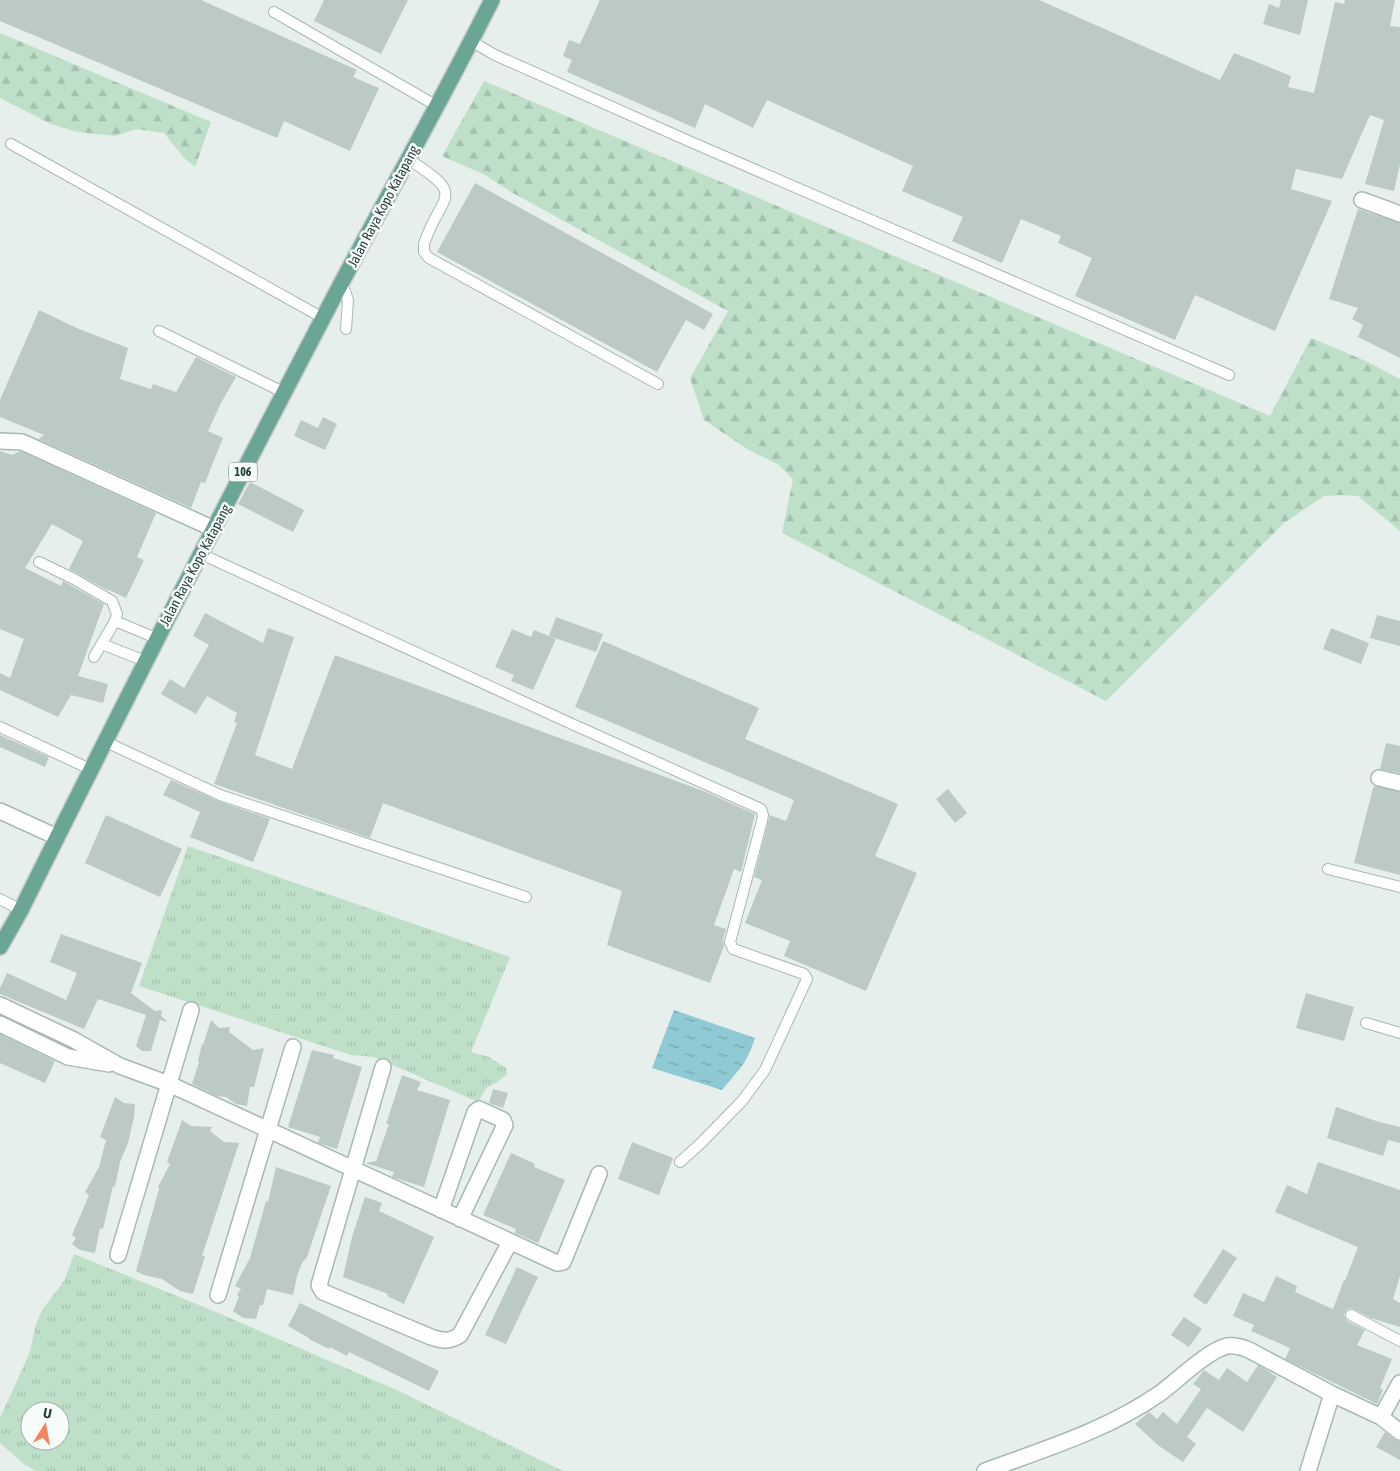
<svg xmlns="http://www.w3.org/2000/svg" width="1400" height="1471" viewBox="0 0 1400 1471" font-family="'Asap Condensed',sans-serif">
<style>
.grass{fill:url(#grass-tufts);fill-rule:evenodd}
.forest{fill:url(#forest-firs)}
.water{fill:url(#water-ripples)}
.building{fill:#bbcac4}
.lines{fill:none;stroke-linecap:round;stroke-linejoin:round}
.service-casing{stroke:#a8b8b2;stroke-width:12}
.minor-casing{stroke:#a8b8b2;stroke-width:18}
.primary-casing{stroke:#c2cac8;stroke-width:18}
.service{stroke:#fff;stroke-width:10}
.minor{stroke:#fff;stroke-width:15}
.primary{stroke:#6aa596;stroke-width:15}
.labels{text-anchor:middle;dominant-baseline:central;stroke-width:5;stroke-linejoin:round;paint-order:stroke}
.shield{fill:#f7fbf9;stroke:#637a73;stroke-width:1}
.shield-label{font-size:12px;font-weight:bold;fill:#24423a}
.street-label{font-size:14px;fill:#24423a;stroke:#f7fbf9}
</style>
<defs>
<pattern id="grass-tufts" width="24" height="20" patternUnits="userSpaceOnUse" patternTransform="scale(1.25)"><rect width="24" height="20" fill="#bfe0c8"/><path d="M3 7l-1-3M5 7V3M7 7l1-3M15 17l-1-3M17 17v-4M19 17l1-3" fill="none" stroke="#a4c1ad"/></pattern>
<pattern id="forest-firs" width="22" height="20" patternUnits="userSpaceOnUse" patternTransform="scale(1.25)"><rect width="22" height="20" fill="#bfe0c8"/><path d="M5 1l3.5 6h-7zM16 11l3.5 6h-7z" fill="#a4c1ad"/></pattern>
<pattern id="water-ripples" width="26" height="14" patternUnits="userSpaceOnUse" patternTransform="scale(1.25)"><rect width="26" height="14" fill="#8ec9d4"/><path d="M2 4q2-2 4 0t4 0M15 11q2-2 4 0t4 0" fill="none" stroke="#74a5ad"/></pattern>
</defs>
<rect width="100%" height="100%" fill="#e6efeb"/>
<path class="grass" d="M 188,846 L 510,957 L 471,1052 L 489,1057 L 506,1068 L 507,1074 L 496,1083 L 486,1088 L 478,1102 L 374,1057 L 351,1055 L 139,986 Z
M 74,1254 L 216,1312 L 399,1391 L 563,1471 L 36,1471 L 25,1465 L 0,1443 L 0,1418 L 30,1352 L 35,1327 L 42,1310 L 64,1281 ZM 30,1411 L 60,1411 L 60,1441 L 30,1441 Z"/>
<path class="forest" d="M 0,33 L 211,122 L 195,167 L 185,159 L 164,133 L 136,129 L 115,136 L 77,132 L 51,124 L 0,98 Z
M 484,81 L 1270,416 L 1311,338 L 1368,362 L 1400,379 L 1400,531 L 1358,496 L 1342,495 L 1324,496 L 1284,523 L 1106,701 L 782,533 L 793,479 L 779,465 L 747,449 L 704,420 L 690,378 L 728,311 L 511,192 L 485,175 L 442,156 Z"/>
<path class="water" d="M 674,1010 L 755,1038 C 748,1062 738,1071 722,1090 L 652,1068 Z"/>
<path class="building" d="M 0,0 L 201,0 L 357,70 L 353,77 L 379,88 L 350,151 L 284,121 L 277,138 L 0,21 Z
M 324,0 L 408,0 L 381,54 L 314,21 Z
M 600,0 L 1039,0 L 1220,80 L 1234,53 L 1291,76 L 1288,87 L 1314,93 L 1335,2 L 1344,4 L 1345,0 L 1395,0 L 1390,26 L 1400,27 L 1400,164 L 1394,191 L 1365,184 L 1384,120 L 1370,115 L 1342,179 L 1296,169 L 1291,189 L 1332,201 L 1275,331 L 1195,295 L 1175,340 L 1075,296 L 1092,258 L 1058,243 L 1061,236 L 1021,219 L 1002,263 L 952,241 L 963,217 L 902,191 L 913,166 L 767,100 L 753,128 L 705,104 L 695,128 L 567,72 L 572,60 L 563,56 L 569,40 L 580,44 Z
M 1281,0 L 1308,0 L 1300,35 L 1263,24 L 1269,4 L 1279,8 Z
M 475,183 L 713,314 L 704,330 L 686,320 L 657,372 L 437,252 Z
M 1358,209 L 1400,223 L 1400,358 L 1358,337 L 1363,325 L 1352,319 L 1358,308 L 1329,299 Z
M 39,310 L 79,329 L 128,348 L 120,379 L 151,389 L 153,384 L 176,392 L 196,357 L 236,377 L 221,403 L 208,431 L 223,438 L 205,483 L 201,482 L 191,508 L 38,439 L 44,435 L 0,417 L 0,400 Z
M 323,417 L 337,424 L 325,450 L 294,436 L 301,420 L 318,428 Z
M 0,451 L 12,455 L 20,451 L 156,513 L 137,557 L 144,560 L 126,598 L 109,590 L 109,591 L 69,569 L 83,541 L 52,524 L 25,568 L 61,586 L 63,581 L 104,604 L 78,676 L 108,684 L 103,703 L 71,695 L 58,717 L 0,690 L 0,673 L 10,678 L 24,639 L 0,629 Z
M 250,482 L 304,510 L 293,532 L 238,504 Z
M 205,613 L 263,643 L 268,628 L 294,637 L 255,755 L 292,769 L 335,655 L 706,792 L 755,814 L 741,872 L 734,869 L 714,925 L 726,929 L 723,940 L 724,946 L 710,983 L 607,945 L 622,891 L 383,803 L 370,838 L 214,784 L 237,723 L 234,722 L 237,713 L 207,696 L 196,714 L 161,694 L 170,679 L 184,688 L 209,645 L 193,636 Z
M 1377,615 L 1400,621 L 1400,646 L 1370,638 Z
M 556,617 L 603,634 L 596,652 L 549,636 Z
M 1331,628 L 1369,643 L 1361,664 L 1323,649 Z
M 512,629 L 531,637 L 534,630 L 556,639 L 533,690 L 511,681 L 514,675 L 495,667 Z
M 603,641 L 759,708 L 745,739 L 898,804 L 875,856 L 917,873 L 866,991 L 784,956 L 790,941 L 745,923 L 762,880 L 754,877 L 770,815 L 786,821 L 794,800 L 575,707 Z
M 0,735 L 49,757 L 45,767 L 0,747 Z
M 1386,743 L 1400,746 L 1400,773 L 1380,769 Z
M 171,780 L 218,801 L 270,819 L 253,862 L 190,837 L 200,812 L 163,795 Z
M 1375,786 L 1400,792 L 1400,875 L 1354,863 L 1373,788 Z
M 948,789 L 967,813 L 955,823 L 936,799 Z
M 106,815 L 182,849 L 160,897 L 85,863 Z
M 61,934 L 142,963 L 131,993 L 155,1011 L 162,1010 L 161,1016 L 167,1021 L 167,1022 L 160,1020 L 151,1051 L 142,1051 L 136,1046 L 146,1015 L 98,999 L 84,1029 L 0,994 L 0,988 L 7,973 L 66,1000 L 77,973 L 50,962 Z
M 1306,993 L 1354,1007 L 1344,1041 L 1296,1028 Z
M 211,1020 L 219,1028 L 230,1027 L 229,1032 L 253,1050 L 264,1048 L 254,1087 L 250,1087 L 247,1106 L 236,1104 L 226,1097 L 217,1096 L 192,1084 L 199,1062 L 198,1061 L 202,1044 L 203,1045 Z
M 0,1034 L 55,1061 L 45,1083 L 0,1063 Z
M 312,1050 L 334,1055 L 333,1058 L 362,1067 L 337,1149 L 318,1143 L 320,1137 L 288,1127 Z
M 402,1075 L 421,1082 L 417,1090 L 450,1100 L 424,1187 L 392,1177 L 394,1172 L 365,1163 L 376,1161 L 389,1124 L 386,1124 Z
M 493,1089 L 508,1093 L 503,1108 L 489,1103 Z
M 115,1097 L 124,1103 L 135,1104 L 134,1117 L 128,1143 L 120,1162 L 115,1187 L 113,1186 L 103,1229 L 100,1228 L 95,1253 L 80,1250 L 72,1244 L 76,1238 L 72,1235 L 89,1195 L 85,1192 L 99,1167 L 106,1140 L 100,1137 Z
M 1336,1107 L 1379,1122 L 1400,1127 L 1400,1143 L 1388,1140 L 1383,1156 L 1327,1138 Z
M 182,1120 L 191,1126 L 212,1127 L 210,1131 L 224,1142 L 239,1143 L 202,1256 L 205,1256 L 193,1294 L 180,1291 L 162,1279 L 144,1275 L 136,1271 L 159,1189 L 158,1187 L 170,1164 L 167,1162 Z
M 632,1142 L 673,1158 L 659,1195 L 618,1179 Z
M 511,1153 L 535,1164 L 534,1167 L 565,1180 L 538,1243 L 515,1233 L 516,1229 L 483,1215 Z
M 1318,1162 L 1400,1190 L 1400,1276 L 1393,1299 L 1400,1303 L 1400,1327 L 1371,1318 L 1351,1308 L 1347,1309 L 1344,1315 L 1347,1321 L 1365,1330 L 1357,1345 L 1392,1359 L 1380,1388 L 1383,1390 L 1377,1404 L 1285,1359 L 1290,1348 L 1251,1331 L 1254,1325 L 1233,1316 L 1243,1293 L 1264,1302 L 1276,1276 L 1297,1286 L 1295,1292 L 1333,1309 L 1344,1280 L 1345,1281 L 1358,1247 L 1275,1212 L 1287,1185 L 1307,1194 Z
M 276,1167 L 331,1186 L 307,1257 L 302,1263 L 297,1276 L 293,1295 L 267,1289 L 263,1305 L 260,1305 L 256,1319 L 243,1318 L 233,1311 L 239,1297 L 237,1295 L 241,1289 L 235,1286 L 250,1258 L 266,1201 L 268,1202 Z
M 365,1197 L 382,1203 L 379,1211 L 434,1237 L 404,1304 L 387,1296 L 388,1294 L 343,1277 L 352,1237 Z
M 1223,1249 L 1237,1258 L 1206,1305 L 1193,1296 Z
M 517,1267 L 538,1277 L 506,1344 L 485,1335 Z
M 300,1303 L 439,1371 L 429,1391 L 349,1352 L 347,1356 L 330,1347 L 329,1349 L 309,1339 L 309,1338 L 288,1326 Z
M 1184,1317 L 1202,1329 L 1189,1347 L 1171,1335 Z
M 1258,1365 L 1277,1377 L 1243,1432 L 1207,1408 L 1187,1437 L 1196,1444 L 1183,1462 L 1159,1446 L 1135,1424 L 1149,1412 L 1157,1419 L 1163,1412 L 1177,1424 L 1201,1389 L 1193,1384 L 1204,1370 L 1219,1380 L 1227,1368 L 1247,1382 Z
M 1385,1432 L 1394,1439 L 1400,1441 L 1400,1460 L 1376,1447 Z"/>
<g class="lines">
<defs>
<path id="service" d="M 274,12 L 437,106
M 471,41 L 495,55 L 691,142 L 1229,375
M 11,144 L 323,318
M 408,159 C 469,198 441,192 424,244 L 424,252 L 429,258 L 658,384
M 342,283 L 348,300 L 346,329
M 159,331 L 285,393
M 201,554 L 572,724 L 761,809 L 763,815 L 762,821 L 730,942 L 733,949 L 804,974 L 807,979 L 765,1070 L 742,1101 L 701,1143 L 680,1162
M 39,562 L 74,579 L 112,601 L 117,614 L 115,621 L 156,638
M 102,644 L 145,661
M 94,657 L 115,621
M 0,727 L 92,770
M 106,742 L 220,795 L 526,897
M 1328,869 L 1400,887
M 0,899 L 21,910
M 1366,1023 L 1400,1033
M 1351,1315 L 1400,1341"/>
<path id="minor" d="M 1362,200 L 1400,214
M 0,441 L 22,442 L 214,529
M 1379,778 L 1400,783
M 0,811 L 57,837
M 0,1005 L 74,1040 L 120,1066 L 169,1084 L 557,1263 L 563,1262 L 599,1174
M 0,1024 L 68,1057 L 109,1064
M 383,1067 L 319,1285 L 323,1292 L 431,1337 C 443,1341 449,1342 460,1335 L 510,1242
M 441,1210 L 475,1112 L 479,1109 L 503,1120 L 505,1125 L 460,1219
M 118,1255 L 191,1010
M 218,1295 L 293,1047
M 1381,1417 L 1400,1432
M 985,1471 C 1045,1449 1107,1430 1159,1394 C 1177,1381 1207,1351 1227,1346 C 1235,1345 1242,1347 1249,1350 L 1332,1394 L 1381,1417 L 1400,1383
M 1308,1471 L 1332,1394"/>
<path id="primary" d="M 0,947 L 21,910 C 119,712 220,515 323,318 C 378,212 438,108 492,0"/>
</defs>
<use href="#service" class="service-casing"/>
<use href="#minor" class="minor-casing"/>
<use href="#primary" class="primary-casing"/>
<use href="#service" class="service"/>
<use href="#minor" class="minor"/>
<use href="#primary" class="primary"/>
</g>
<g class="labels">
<rect class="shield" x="229" y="462.5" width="28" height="19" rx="4"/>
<g class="shield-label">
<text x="243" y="472">106</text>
</g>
<g class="street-label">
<text transform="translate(383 206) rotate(-62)">Jalan Raya Kopo Katapang</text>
<text transform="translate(195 565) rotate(-62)">Jalan Raya Kopo Katapang</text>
</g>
</g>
<g transform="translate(45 1426) rotate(11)"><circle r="24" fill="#f7fbf9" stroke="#a3b1ad"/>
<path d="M0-4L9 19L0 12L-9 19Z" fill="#f4845f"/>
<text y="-8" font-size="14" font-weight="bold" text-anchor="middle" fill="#24423a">U</text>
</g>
</svg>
